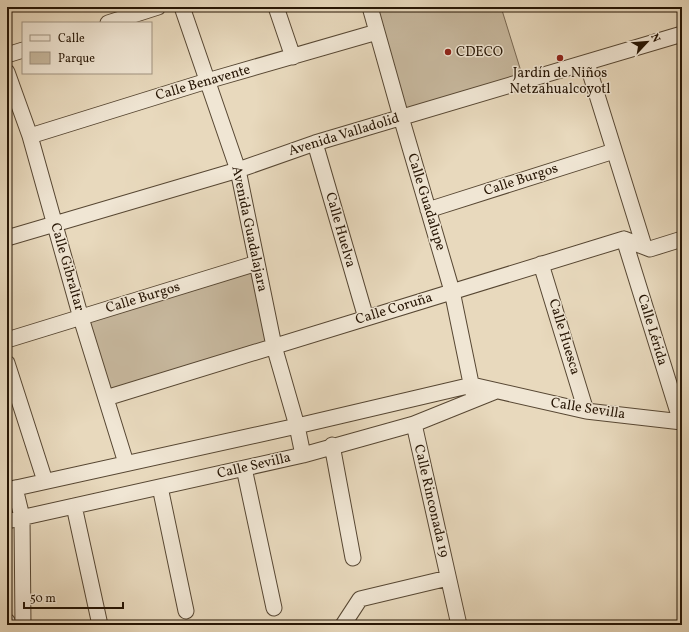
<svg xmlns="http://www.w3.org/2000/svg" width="689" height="632" viewBox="0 0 689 632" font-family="Vollkorn,serif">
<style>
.green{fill:#c7b89e;stroke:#776752}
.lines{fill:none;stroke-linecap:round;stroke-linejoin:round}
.minor-casing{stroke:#574733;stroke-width:17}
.minor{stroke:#f0e6d4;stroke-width:15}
.poi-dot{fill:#8f2418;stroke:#f0e6d4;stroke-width:1.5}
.labels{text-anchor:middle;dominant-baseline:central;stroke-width:3;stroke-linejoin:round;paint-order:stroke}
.poi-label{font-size:14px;fill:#271605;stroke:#f0e6d4;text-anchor:start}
.street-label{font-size:14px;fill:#271605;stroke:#f0e6d4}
</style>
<rect width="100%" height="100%" fill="#e8d9bd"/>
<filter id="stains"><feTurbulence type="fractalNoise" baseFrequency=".005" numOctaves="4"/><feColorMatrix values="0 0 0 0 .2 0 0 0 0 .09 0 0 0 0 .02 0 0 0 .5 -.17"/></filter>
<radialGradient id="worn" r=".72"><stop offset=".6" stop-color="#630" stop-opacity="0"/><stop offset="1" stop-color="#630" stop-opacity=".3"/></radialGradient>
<path class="green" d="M 368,7 L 501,7 L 524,81 L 401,117 Z
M 257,263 L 274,346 L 106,398 L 81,318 Z"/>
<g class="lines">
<defs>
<path id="minor" d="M 182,7 L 238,170 L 274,346 L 297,426 L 303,455
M 276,7 L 293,57
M 370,7 L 401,117 L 452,291 L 473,393
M 108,23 L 158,7
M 7,55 L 23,50
M 587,63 L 644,246
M 7,72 L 30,136 L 81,318 L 126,463
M 30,136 L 207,81 L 377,32
M 315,143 L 366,318
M 428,210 L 614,151
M 7,238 L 238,170 L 315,143 L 682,34
M 624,239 L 681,422
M 541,264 L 586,411
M 7,340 L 257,263
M 7,363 L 45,481
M 106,398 L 624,239 L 650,249 L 682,239
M 414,424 L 459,625
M 332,445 L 353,558
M 244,468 L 274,608
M 160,487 L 186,611
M 15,488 L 22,517 L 23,625
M 7,490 L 297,426 L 472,385 L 586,411 L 682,422
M 74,506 L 100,625
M 7,521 L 303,455 L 414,424 L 496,391
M 7,621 L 8,625
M 343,625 L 360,599 L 448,578"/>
</defs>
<use href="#minor" class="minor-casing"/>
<use href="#minor" class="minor"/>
</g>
<g class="poi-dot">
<circle cx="448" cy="52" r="4"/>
<circle cx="560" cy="58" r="4"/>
</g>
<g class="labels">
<g class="poi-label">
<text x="456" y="52">CDECO</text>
<text x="560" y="73" text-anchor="middle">Jardín de Niños<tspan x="560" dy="16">Netzahualcoyotl</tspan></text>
</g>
<g class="street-label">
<text transform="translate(203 83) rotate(-16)">Calle Benavente</text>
<text transform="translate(344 135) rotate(-17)">Avenida Valladolid</text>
<text transform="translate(521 180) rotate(-18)">Calle Burgos</text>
<text transform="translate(426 202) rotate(73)">Calle Guadalupe</text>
<text transform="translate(249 229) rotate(78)">Avenida Guadalajara</text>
<text transform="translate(340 230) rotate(74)">Calle Huelva</text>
<text transform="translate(67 267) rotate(74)">Calle Gibraltar</text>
<text transform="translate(143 298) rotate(-17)">Calle Burgos</text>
<text transform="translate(394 309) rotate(-17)">Calle Coruña</text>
<text transform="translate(652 330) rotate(73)">Calle Lérida</text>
<text transform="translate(564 337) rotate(73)">Calle Huesca</text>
<text transform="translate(588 409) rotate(9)">Calle Sevilla</text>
<text transform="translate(254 466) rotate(-13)">Calle Sevilla</text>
<text transform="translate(431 501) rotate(77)">Calle Rinconada 19</text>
</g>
</g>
<rect width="689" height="632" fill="none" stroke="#e8d9bd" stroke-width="24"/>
<rect x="8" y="8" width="673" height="616" fill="none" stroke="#271605" stroke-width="2"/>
<rect x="12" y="12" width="665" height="608" fill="none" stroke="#271605"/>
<rect x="22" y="22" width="130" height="52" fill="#f0e6d4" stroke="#a09381"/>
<rect x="30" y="35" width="20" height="6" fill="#f0e6d4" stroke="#a09381"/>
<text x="58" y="42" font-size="12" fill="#271605">Calle</text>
<rect x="30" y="52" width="20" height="12" fill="#c7b89e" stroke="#a09381"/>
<text x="58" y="62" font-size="12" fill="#271605">Parque</text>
<g transform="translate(647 42) rotate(64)" stroke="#f0e6d4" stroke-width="3" paint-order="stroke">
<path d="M0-3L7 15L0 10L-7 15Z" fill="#271605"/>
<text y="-6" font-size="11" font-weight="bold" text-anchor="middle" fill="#271605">N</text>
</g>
<path d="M24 602v6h99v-6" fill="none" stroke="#271605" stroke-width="2"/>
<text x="30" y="602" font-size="12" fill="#271605" stroke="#f0e6d4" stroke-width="3" paint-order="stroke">50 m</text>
<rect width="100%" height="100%" filter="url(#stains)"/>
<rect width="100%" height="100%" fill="url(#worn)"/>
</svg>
